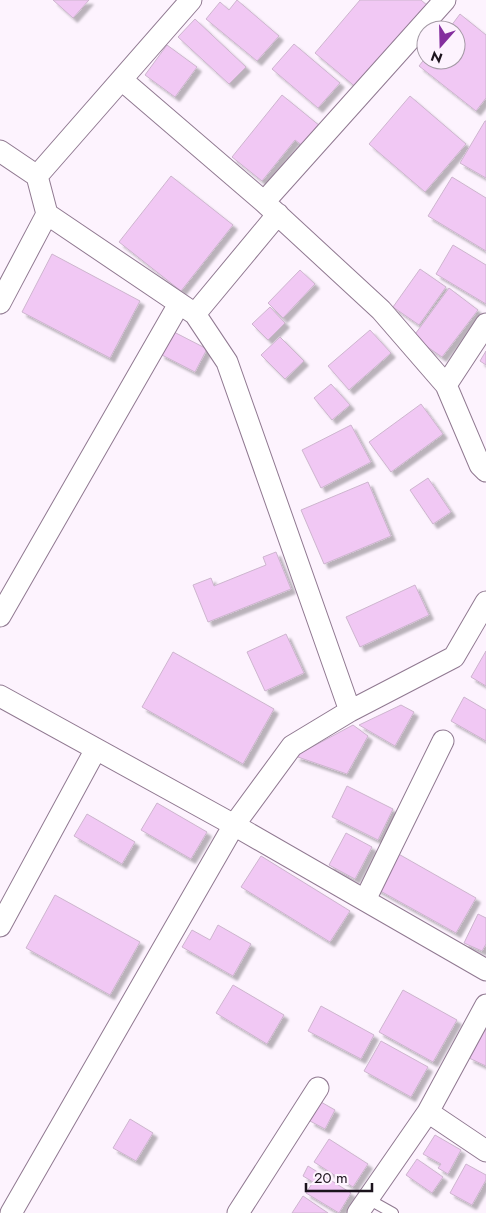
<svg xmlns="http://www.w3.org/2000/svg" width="486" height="1213" viewBox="0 0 486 1213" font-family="Jost,sans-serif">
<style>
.building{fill:#f1c8f4;stroke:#cdb5ce;filter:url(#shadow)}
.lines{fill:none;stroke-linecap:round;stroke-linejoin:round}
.service-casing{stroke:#907991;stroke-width:12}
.minor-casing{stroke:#907991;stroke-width:23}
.service{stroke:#fff;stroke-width:10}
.minor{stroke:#fff;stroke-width:21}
</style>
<defs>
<filter id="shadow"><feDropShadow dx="4.5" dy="4.5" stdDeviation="1" flood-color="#0004"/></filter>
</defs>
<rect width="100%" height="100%" fill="#fdf3fe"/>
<path class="building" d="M 53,0 L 89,0 L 73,18 Z
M 237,0 L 279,36 L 257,61 L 206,19 L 220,2 L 229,10 Z
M 360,0 L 421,0 L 428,6 L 358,89 L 315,53 Z
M 460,14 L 486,35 L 486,98 L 476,111 L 419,66 L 426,57 L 426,60 L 456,60 L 456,30 L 448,30 Z
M 195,19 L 246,67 L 229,84 L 178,37 Z
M 294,44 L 340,83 L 318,108 L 272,69 Z
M 167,45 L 197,67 L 175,97 L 145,75 Z
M 282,95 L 320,126 L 303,146 L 295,140 L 262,181 L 232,157 Z
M 410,96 L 466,144 L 425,192 L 369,144 Z
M 485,121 L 486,121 L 486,178 L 460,163 Z
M 171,176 L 233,225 L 181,291 L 119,242 Z
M 452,177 L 486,198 L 486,251 L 428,216 Z
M 453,245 L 486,265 L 486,304 L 436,274 Z
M 52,254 L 140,301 L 110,358 L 22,312 Z
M 420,269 L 446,287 L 419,325 L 393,307 Z
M 300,270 L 315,284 L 283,318 L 268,303 Z
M 449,288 L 478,310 L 442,357 L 413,337 Z
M 270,307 L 285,323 L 268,340 L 252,324 Z
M 370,330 L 391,353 L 349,390 L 328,366 Z
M 172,331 L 207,349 L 195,372 L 160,354 Z
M 280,337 L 304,361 L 285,379 L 261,355 Z
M 486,351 L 486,365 L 480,361 Z
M 331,384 L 350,405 L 332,420 L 314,398 Z
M 421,404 L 443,434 L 391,472 L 369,442 Z
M 351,425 L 371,462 L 321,488 L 302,450 Z
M 428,478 L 451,512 L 433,524 L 410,490 Z
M 368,482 L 391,536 L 324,564 L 301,510 Z
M 276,552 L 291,589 L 208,622 L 193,585 L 211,578 L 214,586 L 266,565 L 263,557 Z
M 415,585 L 429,615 L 360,647 L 346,617 Z
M 286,634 L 304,673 L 265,691 L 247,652 Z
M 486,651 L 486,686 L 471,677 Z
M 173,652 L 274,709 L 243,764 L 142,707 Z
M 464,697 L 486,710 L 486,741 L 451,721 Z
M 401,705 L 414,712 L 395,746 L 359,725 Z
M 353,725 L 368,736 L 347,774 L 295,756 Z
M 347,786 L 393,809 L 378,840 L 332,817 Z
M 157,803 L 207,832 L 191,859 L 141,830 Z
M 87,814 L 135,842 L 122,864 L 74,836 Z
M 346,833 L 372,847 L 355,879 L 329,865 Z
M 395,852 L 476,898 L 456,933 L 375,888 Z
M 261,856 L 350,911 L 330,942 L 241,887 Z
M 55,895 L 140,942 L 110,995 L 26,948 Z
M 478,914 L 486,918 L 486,944 L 482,951 L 464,943 Z
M 218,925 L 251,944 L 233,976 L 182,947 L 192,930 L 210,940 Z
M 233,985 L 284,1015 L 267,1044 L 216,1013 Z
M 403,990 L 457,1020 L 433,1062 L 379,1032 Z
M 321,1006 L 374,1035 L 361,1059 L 308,1031 Z
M 482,1028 L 486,1030 L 486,1066 L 469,1058 Z
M 381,1041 L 428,1067 L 411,1097 L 364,1071 Z
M 321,1102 L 335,1110 L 325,1129 L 310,1121 Z
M 130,1119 L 153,1133 L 136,1161 L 113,1148 Z
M 435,1135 L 461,1150 L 448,1174 L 438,1168 L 441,1164 L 423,1154 Z
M 329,1139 L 368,1164 L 353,1187 L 314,1162 Z
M 417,1159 L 443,1177 L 432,1193 L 406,1175 Z
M 466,1164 L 486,1175 L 486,1180 L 472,1205 L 450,1193 Z
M 308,1166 L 351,1193 L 339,1213 L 306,1193 L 313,1182 L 303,1176 Z
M 303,1196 L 328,1213 L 292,1213 Z"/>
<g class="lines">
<defs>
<path id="service" d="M 368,1199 L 393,1213"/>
<path id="minor" d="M 122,80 L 264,202 L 381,310 L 446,385 L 480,465 L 486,471
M 0,151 L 37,176 L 47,214 L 0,303
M 37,176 L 191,0
M 264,202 L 445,0
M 47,214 L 195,314 L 227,362 L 350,711
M 195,314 L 278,214
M 446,385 L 486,324
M 0,616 L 179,304
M 0,696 L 234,825 L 486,970
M 365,900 L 443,741
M 0,926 L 96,749
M 428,1112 L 486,1151
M 11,1213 L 234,825 L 292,746 L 350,711 L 454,657 L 486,602
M 238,1213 L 318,1088
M 358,1213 L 428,1112 L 486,1005"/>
</defs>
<use href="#service" class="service-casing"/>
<use href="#minor" class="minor-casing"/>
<use href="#service" class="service"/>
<use href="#minor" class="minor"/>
</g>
<g transform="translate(441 45) rotate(200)"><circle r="24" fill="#fdf3fe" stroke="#a399a4"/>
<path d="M0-4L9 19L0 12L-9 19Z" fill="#842f9e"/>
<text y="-8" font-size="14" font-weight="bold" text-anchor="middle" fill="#1b131c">N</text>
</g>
<path d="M306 1183v8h66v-8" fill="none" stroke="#1b131c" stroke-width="2.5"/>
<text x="314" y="1183" font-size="15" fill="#1b131c" stroke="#fdf3fe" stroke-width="4" paint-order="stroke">20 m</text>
</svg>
